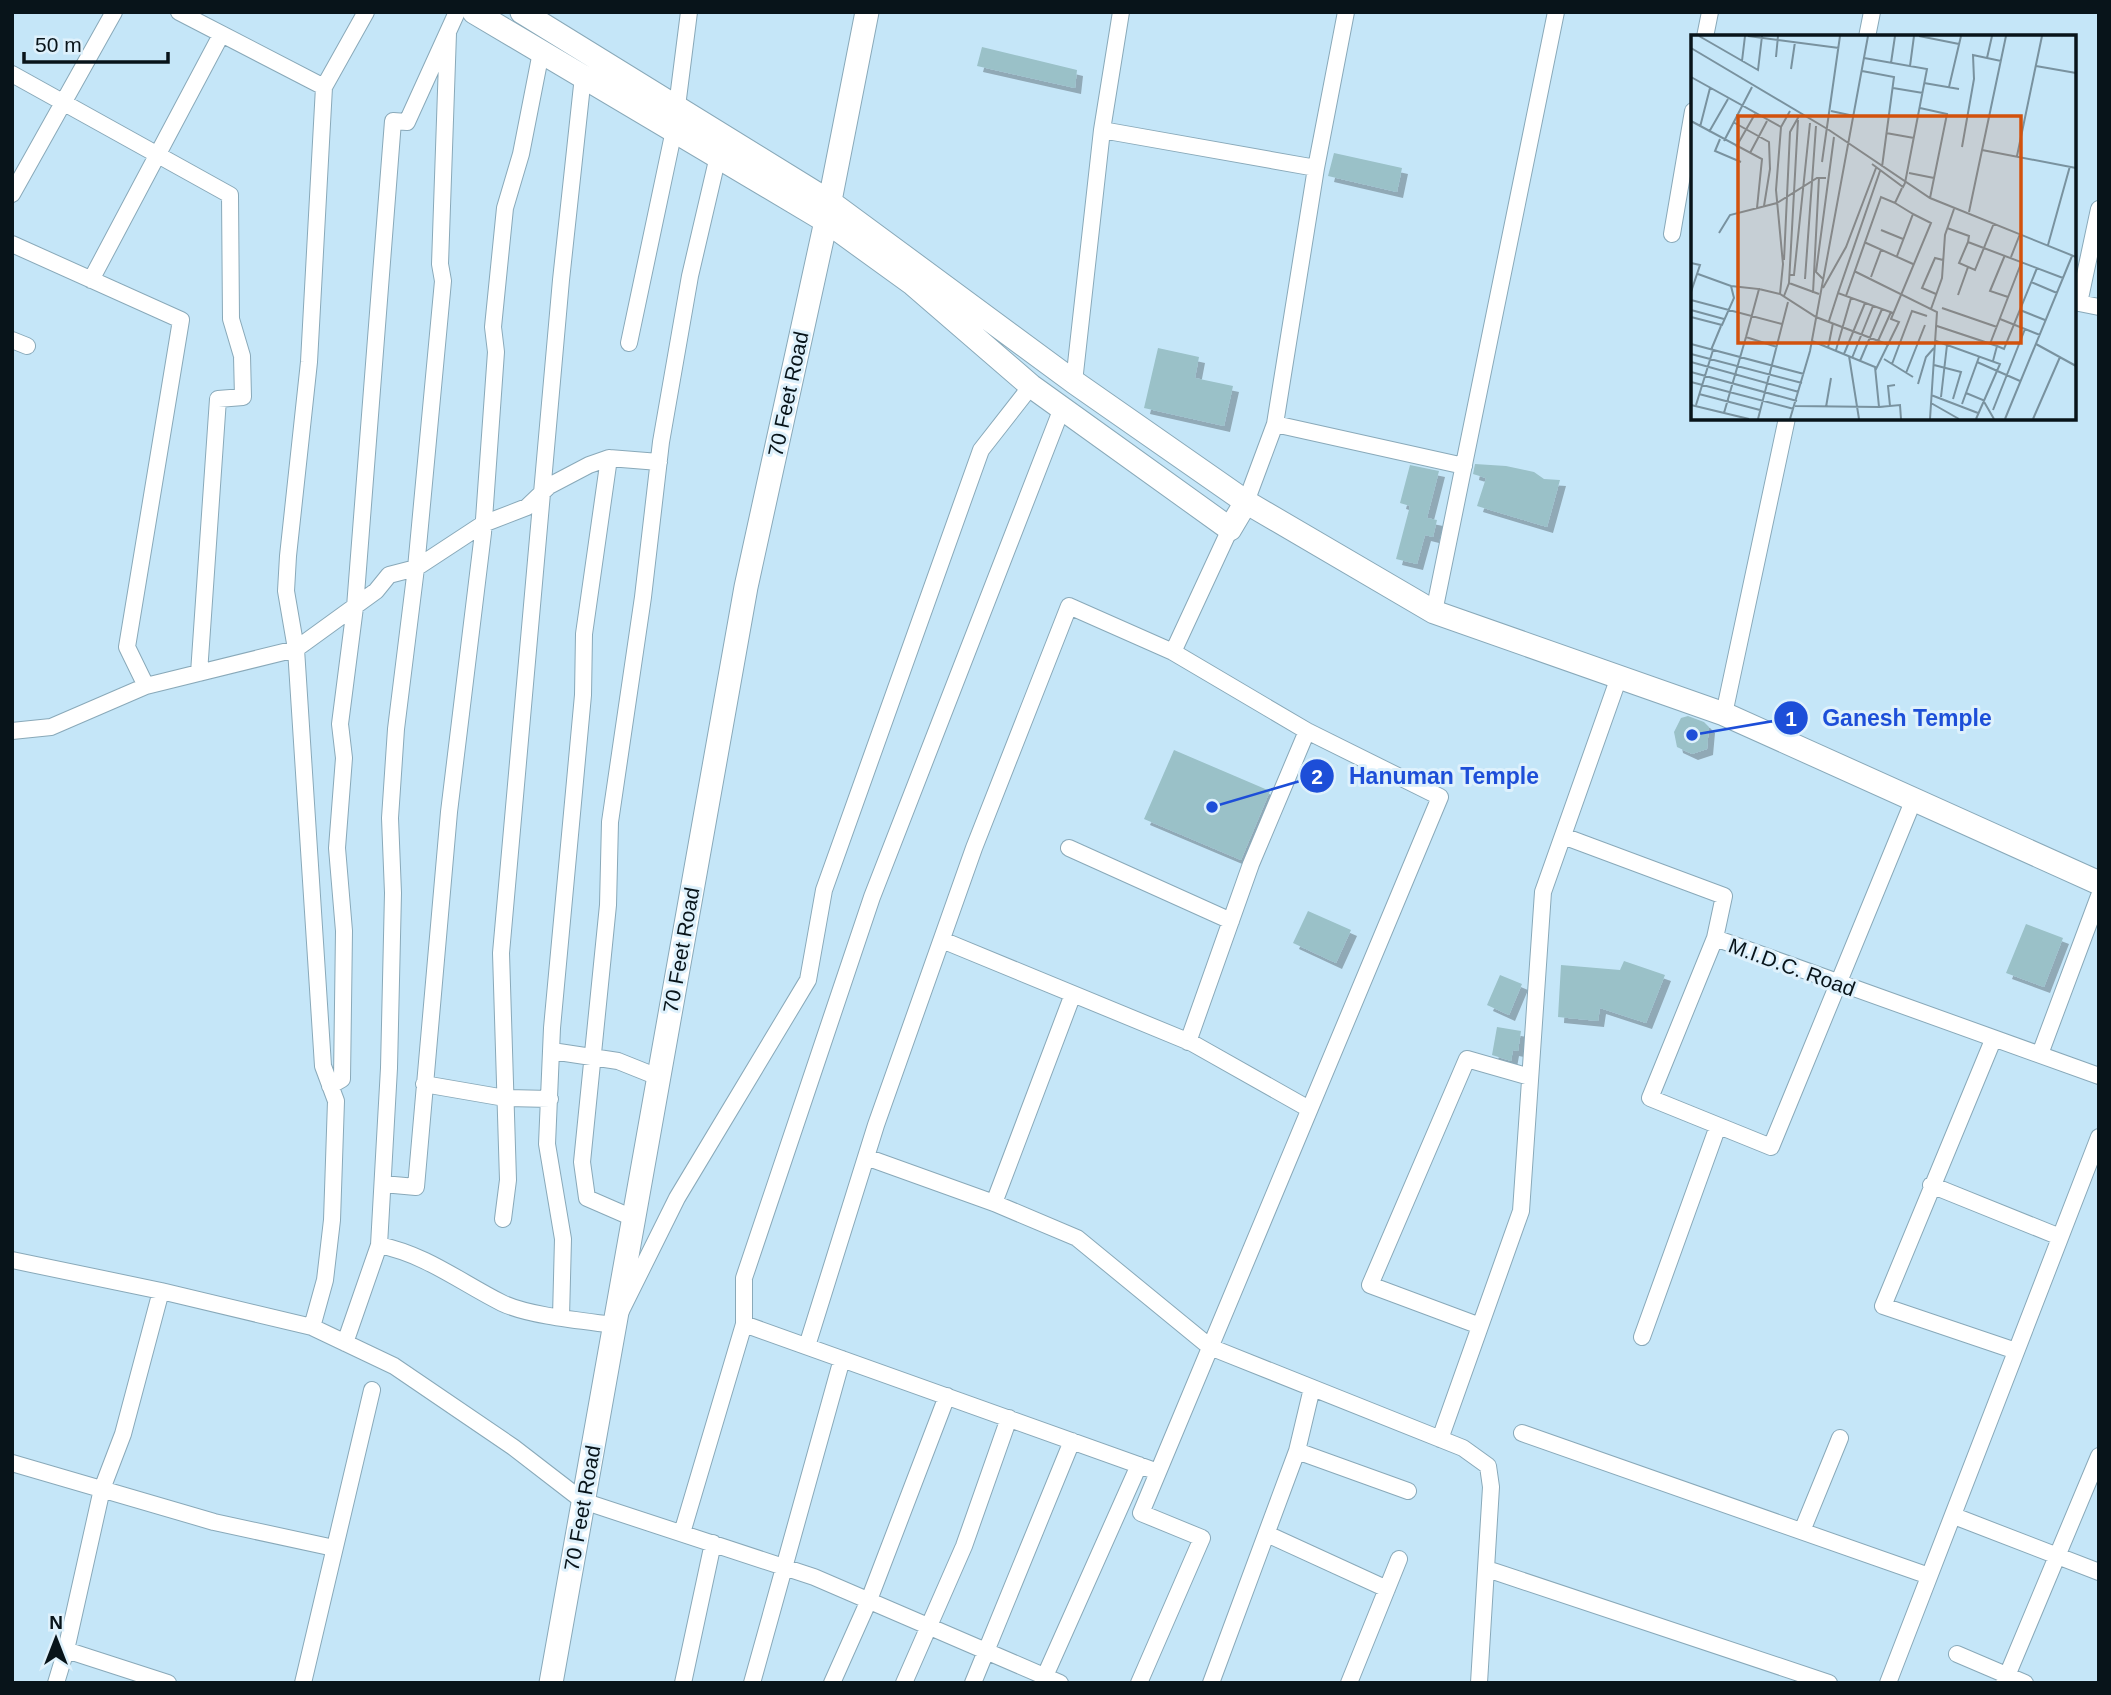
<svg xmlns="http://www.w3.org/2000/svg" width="2111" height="1695" viewBox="0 0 2111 1695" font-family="Arial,sans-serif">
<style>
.building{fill:#9ac1c8;filter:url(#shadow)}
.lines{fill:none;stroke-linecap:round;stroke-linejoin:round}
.street-casing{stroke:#89a9b9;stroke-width:18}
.secondary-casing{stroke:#89a9b9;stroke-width:25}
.street{stroke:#fff;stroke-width:16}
.secondary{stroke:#fff;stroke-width:23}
.labels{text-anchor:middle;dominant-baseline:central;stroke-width:6;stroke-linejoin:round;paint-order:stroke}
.street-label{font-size:21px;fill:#08141a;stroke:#def1fc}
.inset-road{fill:none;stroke:#79929f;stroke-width:2}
.view{fill:#d2520d;fill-opacity:0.15;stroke:#d2520d;stroke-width:3.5}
.inset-edge{fill:none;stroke:#08141a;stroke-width:3.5}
.leader{fill:none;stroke:#1d4ed8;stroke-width:2.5}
.callout-dot{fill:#1d4ed8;stroke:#def1fc;stroke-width:2.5}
.mark-label{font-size:21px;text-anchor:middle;font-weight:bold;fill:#fff}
.callout-label{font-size:23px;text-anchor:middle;font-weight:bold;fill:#1d4ed8;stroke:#def1fc;stroke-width:6;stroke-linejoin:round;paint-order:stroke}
</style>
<defs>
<filter id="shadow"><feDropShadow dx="6" dy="6" stdDeviation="0" flood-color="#0004"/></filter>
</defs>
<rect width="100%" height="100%" fill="#c5e6f8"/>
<path class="building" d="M 982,47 L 1077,70 L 1075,88 L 977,66 Z
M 1334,153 L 1402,168 L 1397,192 L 1328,176 Z
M 1158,348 L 1199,357 L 1195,378 L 1233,386 L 1224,426 L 1144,408 Z
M 1475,464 L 1506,466 L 1534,472 L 1544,479 L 1560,480 L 1547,527 L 1477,506 L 1486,478 L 1473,474 Z
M 1410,465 L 1439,471 L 1427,518 L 1437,520 L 1433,537 L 1425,535 L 1417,564 L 1396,559 L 1410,506 L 1400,503 Z
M 1688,716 L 1704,722 L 1709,727 L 1707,749 L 1692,754 L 1677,747 L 1674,732 L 1681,718 Z
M 1174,750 L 1270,791 L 1241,860 L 1144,819 Z
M 1308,911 L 1351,930 L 1336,963 L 1293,943 Z
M 2026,924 L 2063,938 L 2044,987 L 2006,973 Z
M 1624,961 L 1665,975 L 1646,1023 L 1600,1008 L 1598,1021 L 1558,1017 L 1561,965 L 1620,970 Z
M 1500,975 L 1522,984 L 1509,1015 L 1487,1005 Z
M 1497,1027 L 1521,1031 L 1518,1051 L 1513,1050 L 1511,1061 L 1492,1055 Z"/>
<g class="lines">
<defs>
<path id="street" d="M 179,12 L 324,87
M 1705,37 L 1710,12
M 1867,37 L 1872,12
M 12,74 L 230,195 L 231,319 L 242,356 L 243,397 L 218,399 L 199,673
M 1102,130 L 1316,168
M 12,194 L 114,12
M 1672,234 L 1693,111
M 12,244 L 181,320 L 127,647 L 146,686
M 91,280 L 221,35
M 2074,302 L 2099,307
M 2079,303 L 2099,209
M 12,340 L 27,346
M 629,343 L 674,130 L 689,12
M 1074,382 L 1102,130 L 1121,12
M 1275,424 L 1464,466
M 1246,502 L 1275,424 L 1316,168 L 1346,12
M 1434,612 L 1556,12
M 1173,652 L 1307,731
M 1724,714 L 1787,418
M 12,731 L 51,727 L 146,686 L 296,649 L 376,591 L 389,575 L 416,568 L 483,524 L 527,507 L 549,486 L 589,465 L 609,458 L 659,462
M 1563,836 L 1724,896 L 1715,938 L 2099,1076
M 1069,848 L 1231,921
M 1715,938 L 1650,1098 L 1771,1147 L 1914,799
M 942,940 L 1192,1043 L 1309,1109
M 1993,1040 L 1883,1306 L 2016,1351
M 552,1051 L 618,1061 L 658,1077
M 2040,1054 L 2099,896
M 424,1084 L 505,1098 L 550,1099
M 330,1086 L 342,1079 L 344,931 L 337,848 L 344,758 L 340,724 L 355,607 L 393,121 L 407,122 L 457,12
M 866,1157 L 994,1203 L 1077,1238 L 1210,1347 L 1463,1448 L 1488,1466 L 1491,1487 L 1479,1683
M 383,1184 L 416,1187 L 449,812 L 483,533 L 496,352 L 493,327 L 505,208 L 521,154 L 541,52
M 1931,1185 L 2060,1237
M 994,1203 L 1073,994
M 633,1218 L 587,1198 L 582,1162 L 608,905 L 610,822 L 643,597 L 661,442 L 690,276 L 718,156
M 503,1219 L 508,1180 L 501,953 L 561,280 L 583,76
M 379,1245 C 427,1255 460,1282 502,1303 C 529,1316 584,1321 614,1325 L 677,1198 L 808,980 L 824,890 L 981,450 L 1031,386
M 12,1260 L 161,1291 L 123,1434 L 102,1489 L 66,1650
M 161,1291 L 312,1327 L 394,1366 L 513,1447 L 583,1501 L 814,1577 L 1060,1683
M 561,1317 L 563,1239 L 547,1144 L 552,1028 L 583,695 L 584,634 L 609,458
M 744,1324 L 744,1278 L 872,897 L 1062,408
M 1480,1326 L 1370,1285 L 1467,1059 L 1530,1077
M 312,1327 L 325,1280 L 332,1220 L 336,1101 L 323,1066 L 296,649 L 286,591 L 288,556 L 309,362 L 324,87 L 366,12
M 1642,1337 L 1718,1126
M 345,1343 L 379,1245 L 389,1068 L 393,893 L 390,818 L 396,729 L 416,568 L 443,281 L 440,264 L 448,33
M 807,1346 L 876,1125 L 974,848 L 1069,606 L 1173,652 L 1230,529
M 1522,1433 L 1929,1576
M 1440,1439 L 1521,1211 L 1543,892 L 1619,677
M 1297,1451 L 1312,1388
M 12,1463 L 214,1522 L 334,1548
M 1954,1516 L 2099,1572
M 1802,1531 L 1840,1438
M 682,1533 L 744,1324 L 1158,1472
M 1267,1534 L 1387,1589
M 1487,1569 L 1829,1683
M 1957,1654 L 2025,1683
M 1045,1676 L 1139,1465
M 56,1683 L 66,1650 L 168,1683
M 303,1683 L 372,1390
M 683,1683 L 713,1543
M 752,1683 L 842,1359
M 832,1683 L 869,1600 L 947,1396
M 904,1683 L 964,1546 L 1009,1418
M 973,1683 L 1072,1441
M 1139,1683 L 1202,1538 L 1141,1513 L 1440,797 L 1307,731 L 1251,864 L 1188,1042
M 1211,1683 L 1297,1451 L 1408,1491
M 1349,1683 L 1399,1559
M 1888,1683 L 2099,1137
M 2004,1683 L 2099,1456"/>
<path id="secondary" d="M 474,12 L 826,221 L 913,284 L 1031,386 L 1230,529 L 1246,502
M 522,12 L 830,202 L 1074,382 L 1246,502 L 1434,612 L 1724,714 L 2099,883
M 551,1683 L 746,587 L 826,221 L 867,12"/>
</defs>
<use href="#street" class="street-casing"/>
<use href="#secondary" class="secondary-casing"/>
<use href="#street" class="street"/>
<use href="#secondary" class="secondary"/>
</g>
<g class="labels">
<g class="street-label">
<text transform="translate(788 394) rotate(-78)">70 Feet Road</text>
<text transform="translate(681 950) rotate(-80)">70 Feet Road</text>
<text transform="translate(1792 967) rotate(20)">M.I.D.C. Road</text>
<text transform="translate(582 1508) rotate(-80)">70 Feet Road</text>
</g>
</g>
<g transform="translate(1691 35)">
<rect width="385" height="385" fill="#c5e6f8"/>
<path class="inset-road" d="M 8,1 L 67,35 L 71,1M 57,1 L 148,13M 228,1 L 268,9M 0,13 L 138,95 L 239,163 L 385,222M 85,22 L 87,1M 173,23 L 236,34 L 214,148M 296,23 L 301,1M 51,26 L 54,1M 200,28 L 204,1M 219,31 L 223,1M 345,31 L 385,38M 100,34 L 104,7M 171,36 L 203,42 L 191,132M 0,42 L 90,92M 233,48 L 268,54M 258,52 L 270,1M 202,53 L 232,58M 229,73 L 256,79 L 239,163M 140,76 L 163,81M 0,86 L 71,124 L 66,173M 42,87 L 78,107 L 79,134 L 73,171M 9,92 L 19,53M 18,97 L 37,64M 195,98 L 223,103M 29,104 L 24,116 L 50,127M 33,106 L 61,52M 45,112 L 64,79M 271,112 L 283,44 L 282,20 L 310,26M 291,115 L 385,133M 59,118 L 76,86M 326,121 L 351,1M 131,127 L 149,1M 181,129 L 212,152 L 214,148M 218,138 L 243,143M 204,168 L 222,179M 278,177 L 315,1M 256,193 L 278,201 L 277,207 L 372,243M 190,195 L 212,204M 28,198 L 39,180 L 86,168 L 126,143 L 135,143M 173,207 L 222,229M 277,207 L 268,228 L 284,235 L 303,188M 357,210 L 379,131M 314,220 L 299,256 L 317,262M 320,222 L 329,199M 93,225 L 99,97 L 108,81M 0,228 L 9,230 L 0,257M 163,236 L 246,277 L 239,384M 7,239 L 40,251 L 68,254 L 55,302M 98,240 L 103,240 L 119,88M 180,242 L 190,215M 114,244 L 125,91M 132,244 L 125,237 L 143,102M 340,247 L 366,258M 98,248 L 128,259M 132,253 L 155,212 L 185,133M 68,254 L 89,259 L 125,282 L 198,310M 122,258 L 128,142M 147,258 L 189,136M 89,259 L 92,229 L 85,155 L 90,92 L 99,76M 245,259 L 231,253 L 244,223 L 252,225M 267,260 L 277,232M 93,261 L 98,248 L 107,85M 155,261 L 190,162 L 204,168 L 211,153M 0,265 L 91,289M 251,273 L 306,292M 240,274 L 251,243 L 254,200 L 263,174M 0,275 L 33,284M 329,275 L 354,285M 0,282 L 31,290 L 43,263 L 40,251M 309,284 L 349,300M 138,286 L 147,258 L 202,278M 246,291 L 306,311 L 302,326M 187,306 L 200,277M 245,306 L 309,329 L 285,384M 0,309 L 113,339M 299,309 L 331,226M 345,309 L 385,331M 306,311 L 313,314 L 346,233M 137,313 L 142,288M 20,315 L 30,291M 145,315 L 160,263M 0,319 L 111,348M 153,319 L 174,268M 158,321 L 168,384M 161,323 L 182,271M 193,324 L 222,342M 169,326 L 191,274M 0,327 L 108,357M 286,327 L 329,346M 201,329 L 221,276 L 236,281M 243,330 L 270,337 L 262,364M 184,336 L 208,287 L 200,284 L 240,188 L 222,179 L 206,221M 0,337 L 106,366M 215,338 L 234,290M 0,347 L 103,374M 227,349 L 235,322 L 243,313M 275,358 L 292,365 L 303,384M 8,359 L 69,375M 240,360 L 287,378M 250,362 L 256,310M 240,368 L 268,384M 271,369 L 288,322M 0,370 L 58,384M 5,370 L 22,315M 104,371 L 188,372 L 184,332 L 121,306M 199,371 L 197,351 L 204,350M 135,372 L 140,343M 188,372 L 209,370 L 210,384M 302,375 L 334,294M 33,378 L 55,302 L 86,312M 67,384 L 97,267M 99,384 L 119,316 L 177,1M 314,384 L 381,221M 342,384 L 369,322"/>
<path class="view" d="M 47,81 L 330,81 L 330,308 L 47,308 Z"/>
<rect width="385" height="385" class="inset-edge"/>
</g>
<path class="leader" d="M1692 735L1791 718M1212 807L1317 776"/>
<g class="callout-dot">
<circle cx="1692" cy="735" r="7"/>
<circle cx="1212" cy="807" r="7"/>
<circle cx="1791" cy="718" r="18"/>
<circle cx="1317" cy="776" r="18"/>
</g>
<g class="mark-label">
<text x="1791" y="726">1</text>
<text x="1317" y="784">2</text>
</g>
<g class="callout-label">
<text x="1907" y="726">Ganesh Temple</text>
<text x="1444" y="784">Hanuman Temple</text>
</g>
<rect width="2111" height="1695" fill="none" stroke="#08141a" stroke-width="28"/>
<g transform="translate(56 1639)" stroke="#def1fc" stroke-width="5" paint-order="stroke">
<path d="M0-5L12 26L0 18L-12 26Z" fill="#08141a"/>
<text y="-10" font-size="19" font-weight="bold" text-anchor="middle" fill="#08141a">N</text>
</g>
<path d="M24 52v10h144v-10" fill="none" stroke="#08141a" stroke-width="3.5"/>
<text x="35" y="52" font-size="21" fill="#08141a" stroke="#def1fc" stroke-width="5" paint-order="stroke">50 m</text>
</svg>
